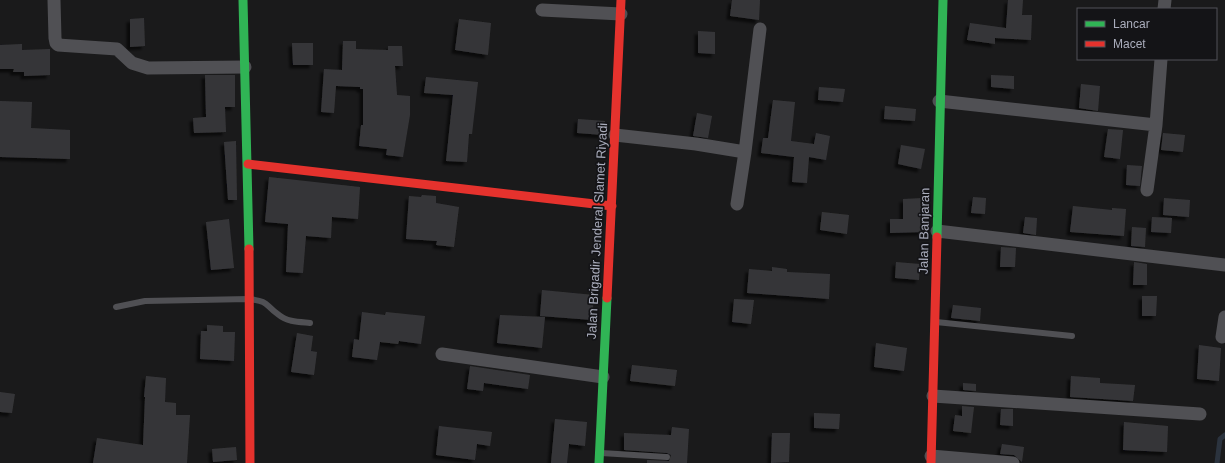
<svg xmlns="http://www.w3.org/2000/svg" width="1225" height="463" viewBox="0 0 1225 463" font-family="Arial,sans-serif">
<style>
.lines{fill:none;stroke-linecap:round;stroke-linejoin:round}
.stream{stroke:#2b333e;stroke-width:5}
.building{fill:#363639;filter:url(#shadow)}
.lane{stroke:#505054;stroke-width:6}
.street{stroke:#505054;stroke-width:13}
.fast{stroke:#30b455;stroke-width:9}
.jam{stroke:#e5322d;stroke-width:9}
.labels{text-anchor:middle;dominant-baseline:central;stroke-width:3.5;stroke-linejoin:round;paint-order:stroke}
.street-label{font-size:13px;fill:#aaadbc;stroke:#141417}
</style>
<defs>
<filter id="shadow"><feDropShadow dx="-3.5" dy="3.5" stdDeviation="1" flood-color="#0009"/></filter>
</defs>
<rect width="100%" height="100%" fill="#1a1a1b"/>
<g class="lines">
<path class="stream" d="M 1217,463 L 1220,439 L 1225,435"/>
</g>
<path class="building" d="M 732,0 L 760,0 L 759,20 L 730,16 Z
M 1008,0 L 1023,0 L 1022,15 L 1032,15 L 1031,40 L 995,38 L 995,44 L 967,40 L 970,23 L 1006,28 Z
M 144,18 L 145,46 L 130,47 L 130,19 Z
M 459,19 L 491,23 L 488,55 L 455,50 Z
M 698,31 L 715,32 L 715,54 L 698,53 Z
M 343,41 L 356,41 L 356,49 L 388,50 L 388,46 L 402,46 L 403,66 L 395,66 L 397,95 L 410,96 L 410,115 L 403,157 L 386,155 L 387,149 L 359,146 L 361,125 L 363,125 L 363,89 L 360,89 L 360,87 L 336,86 L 334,113 L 321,112 L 324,69 L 342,70 Z
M 292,43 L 313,43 L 313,65 L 293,65 Z
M 22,44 L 22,50 L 50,49 L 50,75 L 24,76 L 24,72 L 13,72 L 14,69 L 0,69 L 0,45 Z
M 205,75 L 235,75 L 235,107 L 225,107 L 226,132 L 194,133 L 193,118 L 206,117 Z
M 991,75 L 1014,76 L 1014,89 L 991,87 Z
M 426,77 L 478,82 L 472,134 L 469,134 L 467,162 L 446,161 L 453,95 L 424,93 Z
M 1081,84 L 1100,86 L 1098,111 L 1079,108 Z
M 819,87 L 845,89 L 843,102 L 818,100 Z
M 773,100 L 795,102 L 791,141 L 814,144 L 816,133 L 830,136 L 826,160 L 809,157 L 807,183 L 792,182 L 794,157 L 761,153 L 763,138 L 768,138 Z
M 0,101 L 32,102 L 31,128 L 70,130 L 70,159 L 0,157 Z
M 885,106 L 916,109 L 915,121 L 884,119 Z
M 697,113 L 712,116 L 708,138 L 693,136 Z
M 578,119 L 605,121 L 603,135 L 577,133 Z
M 1108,129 L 1123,130 L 1120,159 L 1104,157 Z
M 1163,133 L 1185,135 L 1183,152 L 1161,150 Z
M 236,141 L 237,200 L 228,200 L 224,142 Z
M 901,145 L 925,149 L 921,169 L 898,164 Z
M 1127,165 L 1142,166 L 1140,186 L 1126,185 Z
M 269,177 L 360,187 L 358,219 L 332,217 L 331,238 L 306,236 L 303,273 L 286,272 L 288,224 L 265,222 Z
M 422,195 L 436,196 L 436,203 L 459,207 L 454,247 L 436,245 L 437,241 L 406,239 L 409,196 L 421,197 Z
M 973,197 L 986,198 L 985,214 L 971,213 Z
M 923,198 L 924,232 L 890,233 L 890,219 L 903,219 L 903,199 Z
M 1164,198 L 1190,200 L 1189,217 L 1163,215 Z
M 1073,206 L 1112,210 L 1112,208 L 1126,209 L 1124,236 L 1070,232 Z
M 822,212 L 849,215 L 847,234 L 820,230 Z
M 1025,217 L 1037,218 L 1036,235 L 1023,233 Z
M 1152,217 L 1172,218 L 1171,233 L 1151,232 Z
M 229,219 L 234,268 L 211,270 L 206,222 Z
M 1132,227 L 1146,228 L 1145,247 L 1131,246 Z
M 1001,247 L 1016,248 L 1015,267 L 1000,267 Z
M 896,262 L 920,264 L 919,280 L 895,278 Z
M 1134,262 L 1147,264 L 1147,285 L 1133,285 Z
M 772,267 L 787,269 L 787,272 L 830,274 L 829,299 L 747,293 L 749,269 L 772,271 Z
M 542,290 L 594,295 L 592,320 L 540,316 Z
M 1142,296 L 1157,296 L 1156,316 L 1142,316 Z
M 734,299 L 754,300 L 751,324 L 732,322 Z
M 953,305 L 981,308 L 980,321 L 951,318 Z
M 362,312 L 385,315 L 386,312 L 425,316 L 421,344 L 399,341 L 398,344 L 380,342 L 377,360 L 352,357 L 354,339 L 359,340 Z
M 500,315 L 545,317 L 542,348 L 497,343 Z
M 207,325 L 223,326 L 223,332 L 235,332 L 234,361 L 200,359 L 201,331 L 207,331 Z
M 297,333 L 313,336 L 311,351 L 317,352 L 314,375 L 291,372 Z
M 876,343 L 907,348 L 904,371 L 874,367 Z
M 1199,345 L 1221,348 L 1219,381 L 1197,379 Z
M 632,365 L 677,370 L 675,386 L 630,381 Z
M 470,366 L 530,375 L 528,389 L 484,383 L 483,391 L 467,389 Z
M 146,376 L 166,378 L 165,402 L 176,403 L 176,415 L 190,415 L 187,463 L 93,463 L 97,438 L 143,445 L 145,397 L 144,397 Z
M 1071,376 L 1100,378 L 1100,383 L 1135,385 L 1133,401 L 1070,397 Z
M 963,383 L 976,384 L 976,391 L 963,390 Z
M 0,392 L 15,394 L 12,413 L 0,412 Z
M 962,406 L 974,407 L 971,433 L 953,431 L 955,415 L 962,416 Z
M 1001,409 L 1013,409 L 1013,426 L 1000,425 Z
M 814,413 L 840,414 L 839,429 L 814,428 Z
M 555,419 L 587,422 L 585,446 L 569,444 L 567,463 L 551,463 Z
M 1124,422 L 1168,426 L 1167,452 L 1123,450 Z
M 439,426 L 492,432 L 490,446 L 477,444 L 475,460 L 436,455 Z
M 672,427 L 689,429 L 687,463 L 647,463 L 647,460 L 669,461 L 671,455 L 667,453 L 624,450 L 624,433 L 671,435 Z
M 772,433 L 790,433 L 789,462 L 771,463 Z
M 1002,444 L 1024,447 L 1022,462 L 1014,455 L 1000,454 Z
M 236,447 L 237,460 L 213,462 L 212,449 Z"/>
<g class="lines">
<path class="lane" d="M 116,307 L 145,301 L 249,299 C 271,302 263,304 279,315 C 287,322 300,322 310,323
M 936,322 L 1072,336
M 601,453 L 667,457"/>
<path class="street" d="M 54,0 L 55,38 L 56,43 L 58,45 L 117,49 L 132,63 L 148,68 L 245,67
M 1164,9 L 1165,0
M 542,10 L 621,14
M 939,101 L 1156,125
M 615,135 L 696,144 L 745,152 L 737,204
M 745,152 L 760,29
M 1147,190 L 1156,125 L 1161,59
M 937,231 L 1225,265
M 1222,337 L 1225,317
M 442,354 L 603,377
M 933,396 L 1200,414
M 931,456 L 1013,463"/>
<path class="fast" d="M 243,0 L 249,249
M 937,237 L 943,0
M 599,463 L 607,298"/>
<path class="jam" d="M 248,164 L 612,206
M 249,249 L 250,463
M 607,298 L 621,0
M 931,463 L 937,237"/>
</g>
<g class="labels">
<g class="street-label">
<text transform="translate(597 231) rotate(-87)">Jalan Brigadir Jenderal Slamet Riyadi</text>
<text transform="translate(924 231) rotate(-89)">Jalan Banjaran</text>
</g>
</g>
<rect x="1077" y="8" width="140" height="52" fill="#141417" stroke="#505159"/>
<rect x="1085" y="21" width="20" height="6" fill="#30b455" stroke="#505159"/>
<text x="1113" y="28" font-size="12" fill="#aaadbc">Lancar</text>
<rect x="1085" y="41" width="20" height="6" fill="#e5322d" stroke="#505159"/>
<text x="1113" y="48" font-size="12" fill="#aaadbc">Macet</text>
</svg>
